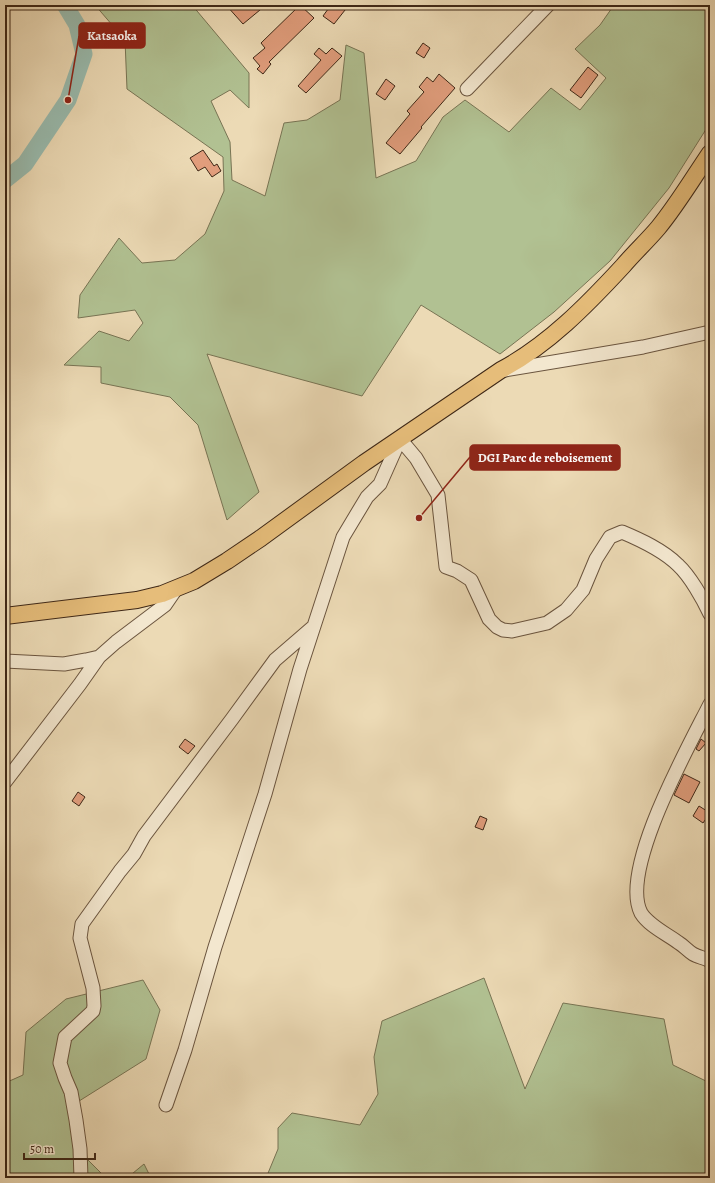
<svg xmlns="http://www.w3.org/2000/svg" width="715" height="1183" viewBox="0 0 715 1183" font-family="Alegreya,serif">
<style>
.green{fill:#b1c192;stroke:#787454}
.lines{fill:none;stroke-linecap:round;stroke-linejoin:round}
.river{stroke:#99bbae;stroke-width:17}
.building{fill:#e19d7c;stroke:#3e2716}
.minor-casing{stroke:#6a543e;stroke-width:15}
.major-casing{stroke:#3e2716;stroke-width:18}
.minor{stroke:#f3e7cf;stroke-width:13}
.major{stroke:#e6bd7a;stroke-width:16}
.leader{fill:none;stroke:#8f2418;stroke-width:1.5}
.callout-dot{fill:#8f2418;stroke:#f3e7cf;stroke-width:1.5}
.callout{fill:#8f2418;stroke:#8f2418;stroke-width:1.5}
.callout-label{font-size:13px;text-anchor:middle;font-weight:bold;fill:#fff}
</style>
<rect width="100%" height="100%" fill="#ecdab5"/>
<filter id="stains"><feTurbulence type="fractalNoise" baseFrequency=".005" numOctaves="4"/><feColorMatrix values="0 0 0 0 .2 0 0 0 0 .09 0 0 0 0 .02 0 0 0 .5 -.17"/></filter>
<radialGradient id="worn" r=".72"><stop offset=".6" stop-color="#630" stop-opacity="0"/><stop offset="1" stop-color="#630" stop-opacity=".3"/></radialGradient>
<path class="green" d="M 95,5 L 192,5 L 249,73 L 249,108 L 230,90 L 211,101 L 230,142 L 232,180 L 265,196 L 284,123 L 307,120 L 340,100 L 346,45 L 364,53 L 376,178 L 416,161 L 443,117 L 465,100 L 509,132 L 551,88 L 580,110 L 606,78 L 575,49 L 600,25 L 614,5 L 710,5 L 710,123 L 669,188 L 610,261 L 554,312 L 500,354 L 421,305 L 362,396 L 207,354 L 259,492 L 227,520 L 198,425 L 170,397 L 101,383 L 101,367 L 64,365 L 99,331 L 129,341 L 143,323 L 135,310 L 78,318 L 80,295 L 119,238 L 142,263 L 175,260 L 205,234 L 224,191 L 223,157 L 127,89 L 125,40 Z
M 484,978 L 525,1089 L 563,1003 L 664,1019 L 673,1065 L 710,1083 L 710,1178 L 266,1178 L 278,1149 L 278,1128 L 292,1113 L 360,1125 L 378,1094 L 374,1057 L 382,1021 Z
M 143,980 L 160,1010 L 146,1059 L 68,1108 L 77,1149 L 106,1178 L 5,1178 L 5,1083 L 23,1075 L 26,1032 L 66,999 Z
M 144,1164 L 151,1178 L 127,1178 Z"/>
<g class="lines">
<path class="river" d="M 5,180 L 25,164 L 68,100 L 84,54 L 77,25 L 65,5"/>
</g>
<path class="building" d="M 226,5 L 266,5 L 243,24 Z
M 300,5 L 314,18 L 269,62 L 271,64 L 263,74 L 257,69 L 260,66 L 253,58 L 265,48 L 261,43 Z
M 331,5 L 349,5 L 334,24 L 323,16 Z
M 423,43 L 430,48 L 424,58 L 416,53 Z
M 319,48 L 326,54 L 332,48 L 342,56 L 306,93 L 298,86 L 321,60 L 314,54 Z
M 588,67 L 598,75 L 581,98 L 570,90 Z
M 439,74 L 455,88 L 421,127 L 422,128 L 400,154 L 386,143 L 410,114 L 407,111 L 424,92 L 419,87 L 427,77 L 433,82 Z
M 386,79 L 395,86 L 385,100 L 376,94 Z
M 203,150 L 214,166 L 217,164 L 221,171 L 212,177 L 205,167 L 198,171 L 190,158 Z
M 185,739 L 195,746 L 188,754 L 179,747 Z
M 701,739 L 706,743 L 699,751 L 696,749 Z
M 684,774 L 700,782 L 689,803 L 674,795 Z
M 78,792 L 85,797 L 79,806 L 72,801 Z
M 699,806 L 710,813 L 703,823 L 693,816 Z
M 480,816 L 487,819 L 483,830 L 475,827 Z"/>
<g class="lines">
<defs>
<path id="minor" d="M 467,89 L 548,5
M 505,370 L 643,347 L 710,332
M 5,661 L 64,664 L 86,660 L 99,657 L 116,642 L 165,605 L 176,589
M 710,704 C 689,746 619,870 641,913 C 649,926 667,934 679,943 C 684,946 688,951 693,954 C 698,957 705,958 710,961
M 5,782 L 80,684 L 99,657
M 166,1105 L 185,1050 L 215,947 L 265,794 L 300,669 L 343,537 L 367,497 L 380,484 L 400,439 L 416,458 L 438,495 L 446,567 L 457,571 L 471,580 L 489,619 L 497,627 L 503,630 L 512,631 L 547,623 L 566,610 L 583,590 L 596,559 L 610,537 L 622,532 C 641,540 663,550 678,565 C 690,576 703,599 710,614
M 81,1178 L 80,1149 L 76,1120 L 71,1092 L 65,1078 L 60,1063 L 65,1037 L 93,1011 L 94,1006 L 93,988 L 80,938 L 82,924 L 120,871 L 134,854 L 144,836 L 232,719 L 275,660 L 312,628"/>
<path id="major" d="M 5,616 L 137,600 L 162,594 L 194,581 L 227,561 L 261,538 L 364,463 L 501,370 C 548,345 587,305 623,266 C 634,253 647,241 658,228 C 677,205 693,178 710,153"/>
</defs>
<use href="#minor" class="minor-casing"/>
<use href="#major" class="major-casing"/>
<use href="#minor" class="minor"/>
<use href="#major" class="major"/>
</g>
<path class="leader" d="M68 100L79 36M419 518L470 457"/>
<g class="callout-dot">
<circle cx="68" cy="100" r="4"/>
<circle cx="419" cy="518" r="4"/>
</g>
<g class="callout">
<rect x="79" y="23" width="66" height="25" rx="4"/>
<rect x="470" y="445" width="150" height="25" rx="4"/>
</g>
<g class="callout-label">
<text x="112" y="40">Katsaoka</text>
<text x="545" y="462">DGI Parc de reboisement</text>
</g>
<rect width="715" height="1183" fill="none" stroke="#ecdab5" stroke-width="20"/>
<rect x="6" y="6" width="703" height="1171" fill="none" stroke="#3e2716" stroke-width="2"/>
<rect x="10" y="10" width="695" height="1163" fill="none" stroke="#3e2716"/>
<path d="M24 1153v6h71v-6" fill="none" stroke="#3e2716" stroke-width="2"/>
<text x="30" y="1153" font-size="12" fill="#3e2716" stroke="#f3e7cf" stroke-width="3" paint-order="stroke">50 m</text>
<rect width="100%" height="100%" filter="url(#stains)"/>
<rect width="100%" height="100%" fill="url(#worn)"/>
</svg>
